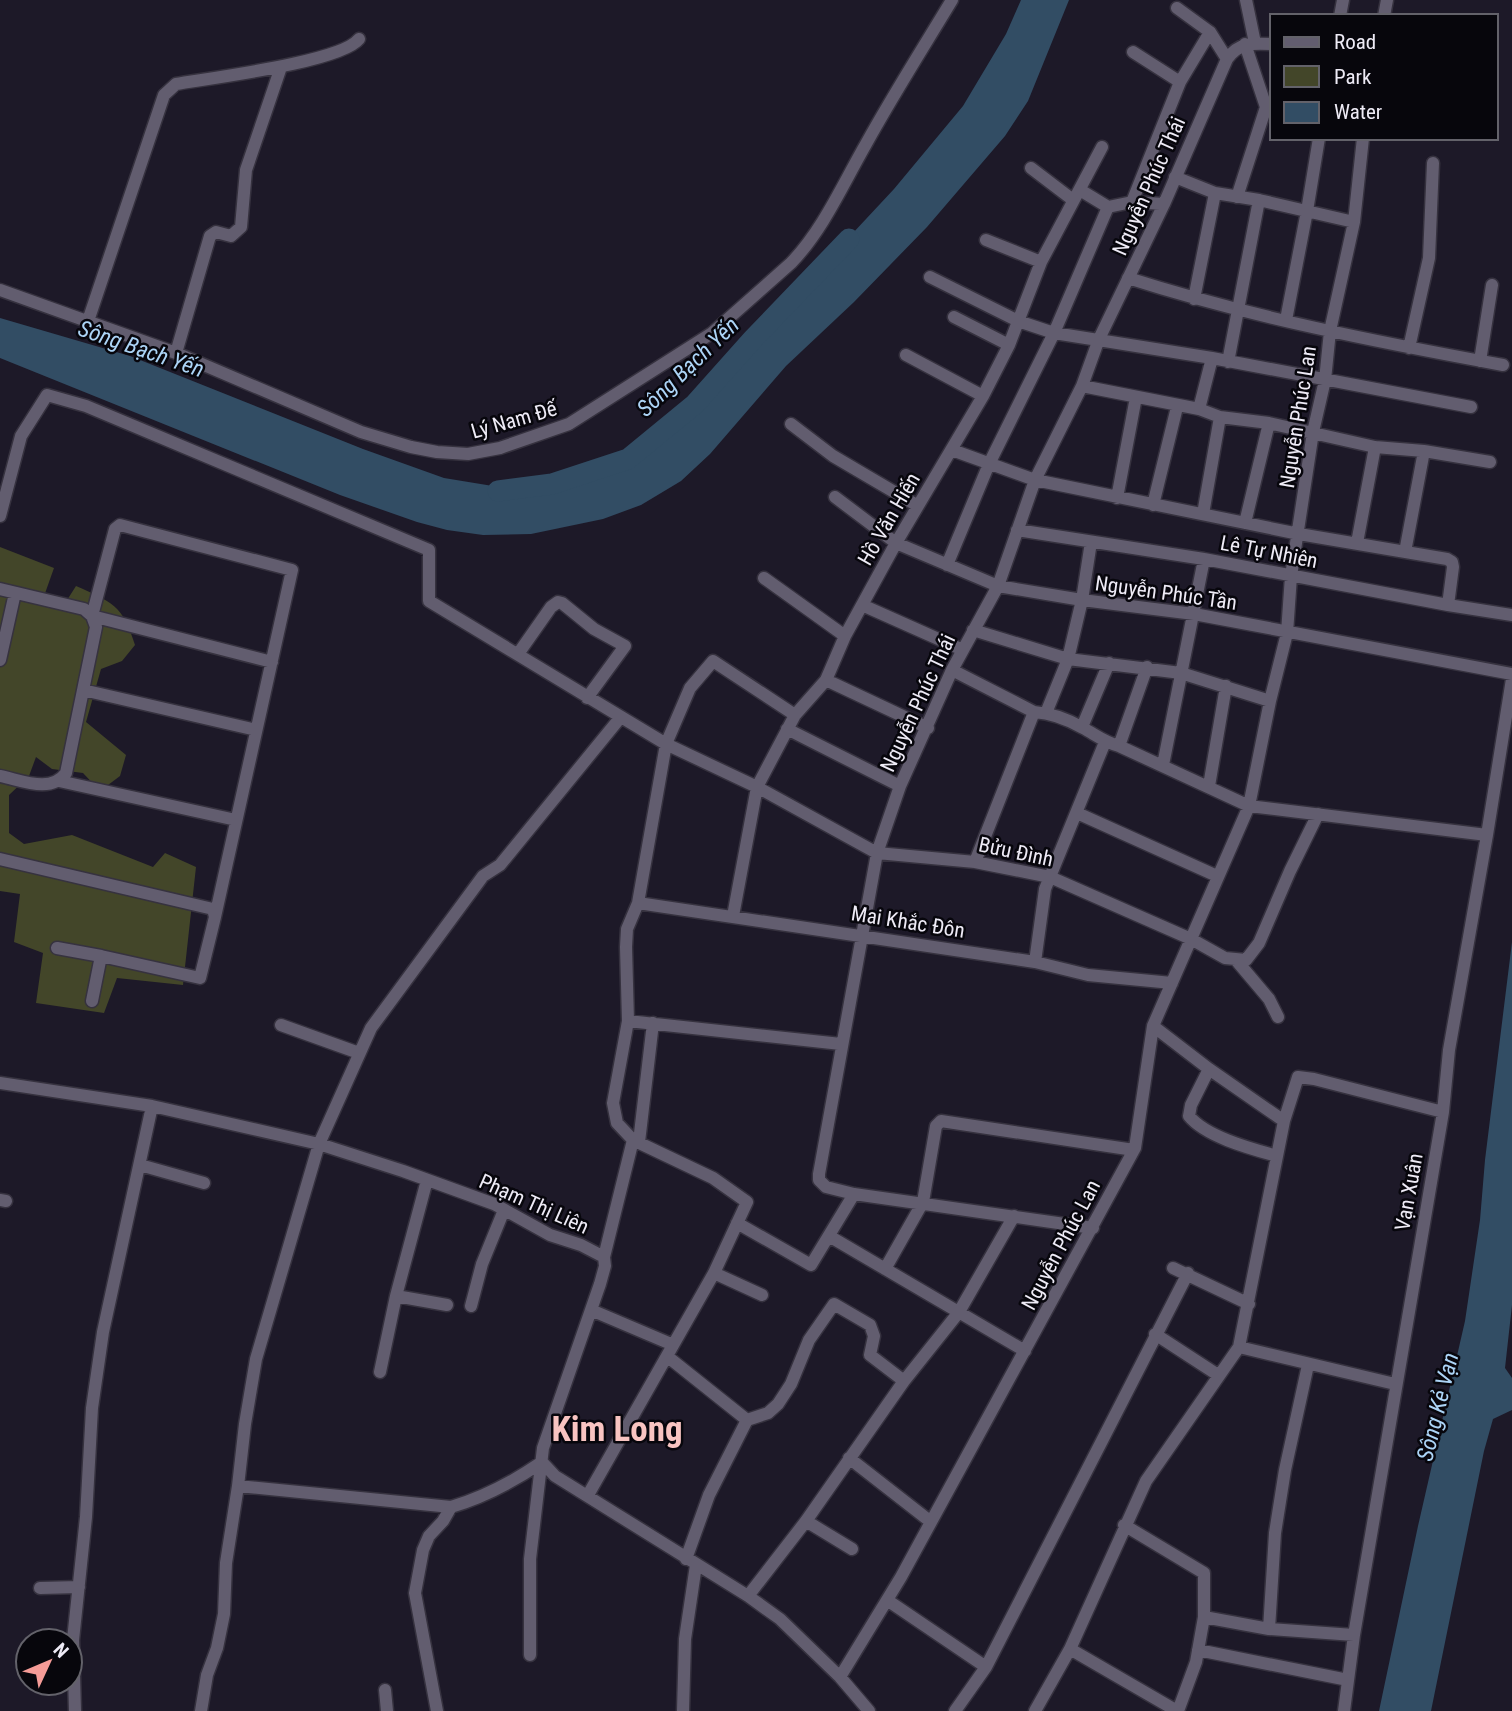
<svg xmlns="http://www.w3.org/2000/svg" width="1512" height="1711" viewBox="0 0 1512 1711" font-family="'Roboto Condensed',sans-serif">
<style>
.green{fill:#434629}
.water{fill:#324d64}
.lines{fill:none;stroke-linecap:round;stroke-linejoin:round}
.river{stroke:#324d64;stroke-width:21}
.minor-casing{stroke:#36323f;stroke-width:15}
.minor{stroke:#625d6f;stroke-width:12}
.labels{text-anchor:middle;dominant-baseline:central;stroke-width:5;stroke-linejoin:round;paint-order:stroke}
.street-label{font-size:21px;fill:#eeebf6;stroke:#07060c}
.water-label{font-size:23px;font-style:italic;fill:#acd4f6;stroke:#07060c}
.town-label{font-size:35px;font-weight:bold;fill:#f8c4c1;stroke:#07060c}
</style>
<rect width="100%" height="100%" fill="#1d1928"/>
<path class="green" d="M 0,547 L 54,568 L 43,599 L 62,608 L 76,586 C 112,602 123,605 135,645 L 122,661 L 101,669 L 86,722 L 126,755 L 120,776 L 100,791 L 83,773 L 52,769 L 36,757 L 29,776 L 9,795 L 9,833 L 24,844 L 72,835 L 153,867 L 165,853 L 196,867 L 183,985 L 117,978 L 104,1013 L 36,1003 L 43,953 L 14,942 L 20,894 L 0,891 Z"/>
<path class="water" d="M 1021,0 L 1069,0 L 1028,101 L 1005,136 L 927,227 L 854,302 L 786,366 L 710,454 L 681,481 L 641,505 L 603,519 L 531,534 L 483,535 L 447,530 L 417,522 L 340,495 L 0,358 L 0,318 L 130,356 L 363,449 L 444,478 L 505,488 L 549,487 L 588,477 L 645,447 L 685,413 L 894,189 L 963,106 L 1006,34 Z
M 1512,942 L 1512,1305 L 1505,1368 L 1512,1378 L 1512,1410 L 1493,1419 L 1484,1451 L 1431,1711 L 1379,1711 L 1418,1526 L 1465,1321 L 1480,1220 L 1485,1160 Z"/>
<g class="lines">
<path class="river" d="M 498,491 L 552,484 L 628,459 L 695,404 L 753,339 L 849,239"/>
<defs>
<path id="minor" d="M 1246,0 L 1255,43
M 1177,8 L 1210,32 L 1227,59
M 1340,16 L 1343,0
M 1384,16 L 1387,0
M 1133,52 L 1180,82
M 1031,168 L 1073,200
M 1175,177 L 1215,193 L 1259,200 L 1354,222
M 1080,190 L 1108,207 L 1132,202 L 1164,204
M 1237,197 L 1266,107 L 1245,44
M 1132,202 L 1180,82 L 1210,32
M 986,240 L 1041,262
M 930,277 L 1018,321 L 1054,333 L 1212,358 L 1471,407
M 1128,278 C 1250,317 1377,342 1503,365
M 0,290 L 176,353 L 361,432 L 411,447 L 437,452 L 468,454 L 500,448 L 569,424 L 712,333 L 791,263 C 823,230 843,184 866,144 C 893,95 923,48 952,0
M 1194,299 L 1215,193
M 954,317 L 1009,345
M 1286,320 L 1307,211 L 1319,138
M 88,321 L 164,95 L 176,84 C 210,78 341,62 359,39
M 1409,348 L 1429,258 L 1433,163
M 176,353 L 210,236 L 216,232 L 231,236 L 241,227 L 246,170 L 281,67
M 906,355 L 983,396
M 1480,361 L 1492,285
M 1228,362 L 1259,200
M 1082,386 L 1199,409 L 1220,417 L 1269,423 L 1375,447 L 1424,451 L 1490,462
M 1199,409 L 1212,358
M 791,424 L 833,456 L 918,506
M 952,450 L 1035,480 L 1299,534 L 1447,559 L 1452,562 L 1453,567 L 1448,605
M 835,497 L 896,543 L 998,586 L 1082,600 L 1194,614 L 1512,674
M 1117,498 L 1136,397
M 1153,505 L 1177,407
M 1203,514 L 1220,417
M 0,516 L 21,436 L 47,395 L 86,406 L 429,550 L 429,601 L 666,744 L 757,787 L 877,853 L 975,862 L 1050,877 L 1191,939 L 1225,958 L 1246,960 L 1259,943 L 1290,871 L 1318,814
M 1245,523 L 1269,423
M 1017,530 L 1204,559 L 1448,605 L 1512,615
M 1357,543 L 1375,447
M 1405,552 L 1424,451
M 947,565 L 989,464 L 1054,333 L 1108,207
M 764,578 L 845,636
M 0,589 L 84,609 L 92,616 L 96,627 L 66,773 C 51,794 21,780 0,776
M 862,605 L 963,650
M 973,630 L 1068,659 L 1181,673 L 1270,701
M 518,654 L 551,607 L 558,602 L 562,603 L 594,629 L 625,646 L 587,698
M 0,660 L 15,593
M 952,670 L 1034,712 C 1050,713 1069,720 1083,728 C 1096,735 1104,742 1119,746 L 1249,806 L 1487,835
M 826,680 L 928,728
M 83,690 L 256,730
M 1046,713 L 1068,659 L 1082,600 L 1091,542
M 1082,727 L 1109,663
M 787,729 L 900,786
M 1119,746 L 1147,667
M 1163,765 L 1204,559
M 59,781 L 236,820
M 1209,786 L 1226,686
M 1077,813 L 1217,876
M 0,859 L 213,909 L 215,917 L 200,978 L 101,956 L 92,1001
M 975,862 L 1034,712
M 638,903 L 1035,962 L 1088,975 L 1172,983
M 733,916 L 757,787 L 795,715 L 826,680 L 845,636 L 896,543 L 983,396 L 1009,345 L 1041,262 L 1102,147
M 215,917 L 292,570 L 120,525 L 115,529 L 92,616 L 272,662
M 57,948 L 101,956
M 1236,960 L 1269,999 L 1278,1017
M 1035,962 L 1045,889 L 1105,742
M 628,1021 L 841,1044
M 281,1025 L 359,1053
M 1153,1026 L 1209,1069 L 1284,1121
M 1209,1069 L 1191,1105 L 1189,1116 C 1206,1137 1252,1149 1277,1156
M 0,1083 L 152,1106 L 319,1144 L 403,1171 L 494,1204 L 550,1235 L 581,1245 L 604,1257 L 605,1266 L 600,1284 L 543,1448 L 530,1559 L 530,1655
M 639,1142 L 653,1023
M 140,1165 L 204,1183
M 427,1180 L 396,1296 L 447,1305
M 0,1200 L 6,1201
M 737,1223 L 811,1265 L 854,1194
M 1093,1228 L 854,1194 L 826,1187 L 819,1180 L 819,1174 L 877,853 L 900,786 L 952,670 L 998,586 L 1035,480 L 1082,386 L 1099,339 L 1164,204 L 1227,59 C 1239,42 1253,43 1272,44
M 829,1236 L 1025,1351
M 604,1257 L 633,1140
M 1173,1268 L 1249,1304
M 885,1269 L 923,1202 L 936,1126 L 941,1121 L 1134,1150
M 714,1273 L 762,1295
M 471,1306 L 482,1264 L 504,1210
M 591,1310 L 671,1344
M 1155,1334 L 1218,1375
M 1239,1347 L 1395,1384
M 668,1357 L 747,1420
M 380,1372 L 396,1296
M 849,1458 L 931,1522
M 542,1462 L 555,1476 L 748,1596 L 780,1619 L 840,1677 L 869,1711
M 238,1486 L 451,1507
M 588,1495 L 714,1273 L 747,1202 L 713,1178 L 633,1140 L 617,1123 L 613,1103 L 628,1021 L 626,947 L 627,929 L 638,903 L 666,744 L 690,688 L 713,661 L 795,715
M 806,1521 L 852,1549
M 1124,1525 L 1204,1573 L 1204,1617 L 1196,1662 L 1178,1711
M 686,1559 L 709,1495 L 747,1420 L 768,1413 L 778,1404 L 791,1384 L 809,1340 L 834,1304 L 870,1325 L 874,1336 L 870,1355 L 904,1381
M 40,1588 L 79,1587
M 748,1596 L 806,1521 L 904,1381 L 959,1312 L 1014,1216
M 887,1600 L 986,1667
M 1204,1617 L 1269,1629 L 1354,1635
M 1269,1629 L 1275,1533 L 1285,1470 L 1308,1365
M 1070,1649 L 1177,1711
M 1198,1650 L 1348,1680
M 840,1677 L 901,1577 L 1135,1148 L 1153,1026 L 1249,806 L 1270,701 L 1287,633 L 1291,576 L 1313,432 L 1325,380 L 1330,331 L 1354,222 L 1363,138
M 385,1690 L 387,1711
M 75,1711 L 73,1640 L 86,1517 L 92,1408 L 103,1332 L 152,1106
M 201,1711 L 207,1675 L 217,1648 L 224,1614 L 226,1563 L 238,1486 L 245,1424 L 256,1359 L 319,1144 L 371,1028 L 483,876 L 500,865 L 620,718
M 437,1711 L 415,1593 L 423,1550 L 429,1536 L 443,1521 L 451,1507 C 485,1497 513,1482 542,1462
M 683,1711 L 685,1639 L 696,1565
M 955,1711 L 986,1667 L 1188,1273
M 1035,1711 L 1070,1649 L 1146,1481 L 1239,1347 L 1284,1121 L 1298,1077 L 1314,1079 L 1443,1112
M 1344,1711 L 1354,1635 L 1443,1112 L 1449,1050 L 1487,835 L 1512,679"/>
</defs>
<use href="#minor" class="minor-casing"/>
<use href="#minor" class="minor"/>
</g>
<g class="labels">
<g class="street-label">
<text transform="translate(1149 186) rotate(-66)">Nguyễn Phúc Thái</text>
<text transform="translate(1298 417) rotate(-81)">Nguyễn Phúc Lan</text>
<text transform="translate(514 420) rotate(-16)">Lý Nam Đế</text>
<text transform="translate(889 519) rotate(-60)">Hồ Văn Hiến</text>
<text transform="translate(1269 552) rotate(11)">Lê Tự Nhiên</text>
<text transform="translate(1166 593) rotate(8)">Nguyễn Phúc Tần</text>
<text transform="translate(918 703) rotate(-65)">Nguyễn Phúc Thái</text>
<text transform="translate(1016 852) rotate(12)">Bửu Đình</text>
<text transform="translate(908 922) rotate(9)">Mai Khắc Đôn</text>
<text transform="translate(1409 1192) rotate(-80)">Vạn Xuân</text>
<text transform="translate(534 1204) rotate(24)">Phạm Thị Liên</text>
<text transform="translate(1061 1245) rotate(-62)">Nguyễn Phúc Lan</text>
</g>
<g class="water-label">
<text transform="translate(141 349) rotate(19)">Sông Bạch Yến</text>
<text transform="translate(688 367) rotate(-44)">Sông Bạch Yến</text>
<text transform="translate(1438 1407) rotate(-76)">Sông Kẻ Vạn</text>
</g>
<g class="town-label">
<text x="617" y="1429">Kim Long</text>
</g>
</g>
<rect x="1270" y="14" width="228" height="126" fill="#07060c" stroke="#63626a" stroke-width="2"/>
<rect x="1284" y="37" width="35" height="10" fill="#625d6f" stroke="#63626a" stroke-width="2"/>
<text x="1334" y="49" font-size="21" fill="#eeebf6">Road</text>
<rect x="1284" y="66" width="35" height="21" fill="#434629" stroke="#63626a" stroke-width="2"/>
<text x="1334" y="84" font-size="21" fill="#eeebf6">Park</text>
<rect x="1284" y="102" width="35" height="21" fill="#324d64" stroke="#63626a" stroke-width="2"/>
<text x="1334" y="119" font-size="21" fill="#eeebf6">Water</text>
<g transform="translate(49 1662) rotate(46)"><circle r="33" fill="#07060c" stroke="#63626a" stroke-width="2"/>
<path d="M0-5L12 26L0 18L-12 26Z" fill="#f59b97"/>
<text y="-10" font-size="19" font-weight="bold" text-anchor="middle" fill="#eeebf6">N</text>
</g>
</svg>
